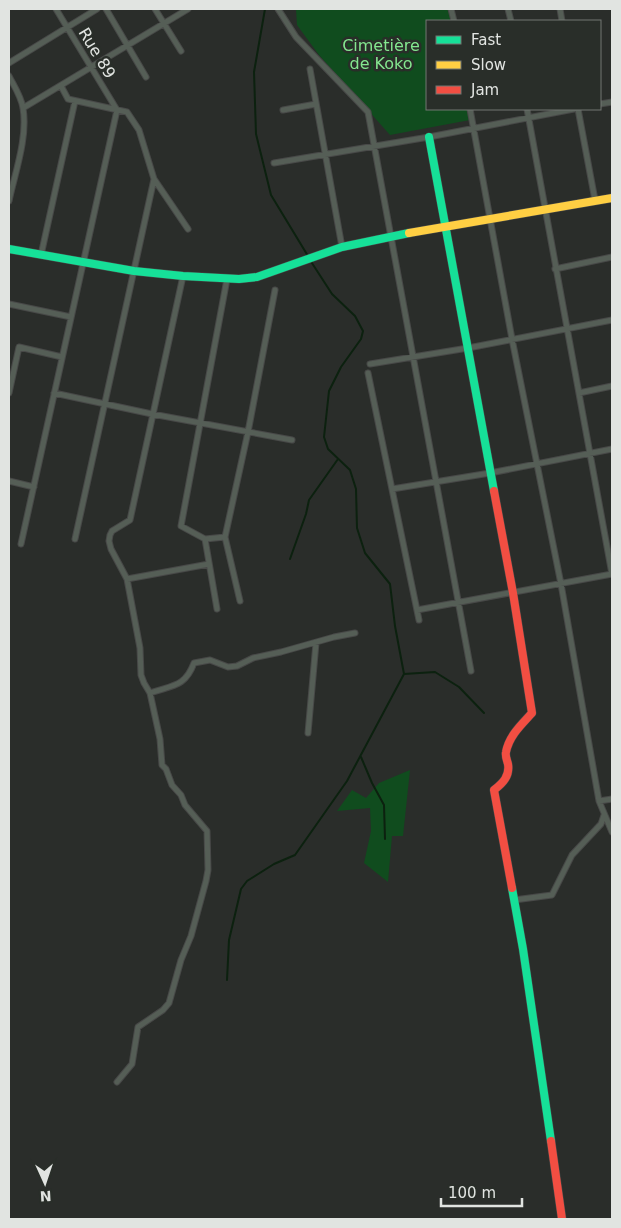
<svg xmlns="http://www.w3.org/2000/svg" width="621" height="1228" viewBox="0 0 621 1228" font-family="'DejaVu Sans',sans-serif">
<style>
.green{fill:#104c1e}
.lines{fill:none;stroke-linecap:round;stroke-linejoin:round}
.stream{stroke:#0c210f;stroke-width:2}
.street-casing{stroke:#484948;stroke-width:7}
.fast-casing{stroke:#484948;stroke-width:9}
.slow-casing{stroke:#484948;stroke-width:9}
.jam-casing{stroke:#484948;stroke-width:9}
.street{stroke:#555e56;stroke-width:5}
.fast{stroke:#16e098;stroke-width:8}
.slow{stroke:#ffcf43;stroke-width:8}
.jam{stroke:#f24e42;stroke-width:8}
.labels{text-anchor:middle;dominant-baseline:central;stroke-width:5;stroke-linejoin:round;paint-order:stroke}
.park-label{font-size:16px;fill:#84e68f;stroke:#292e29}
.street-label{font-size:16px;fill:#e1e4e1;stroke:#292e29}
</style>
<rect width="100%" height="100%" fill="#2a2d2a"/>
<path class="green" d="M 296,9 L 448,9 L 451,21 L 427,21 L 427,109 L 468,109 L 470,120 L 390,135 L 319,55 L 297,25 Z
M 410,770 L 403,836 L 392,836 L 388,882 L 364,863 L 371,831 L 370,808 L 337,811 L 352,790 L 366,798 L 379,783 Z"/>
<g class="lines">
<path class="stream" d="M 265,9 L 254,72 L 256,134 L 271,195 L 308,256
M 290,559 L 306,514 L 309,500 L 338,459
M 404,674 L 435,672 L 459,687 L 484,713
M 361,757 L 372,783 L 384,805 L 385,839
M 227,980 L 229,940 L 241,889 L 247,881 L 274,864 L 295,855 L 347,781 L 404,674 L 395,626 L 390,584 L 365,553 L 357,528 L 356,489 L 350,470 L 328,449 L 324,437 L 329,391 L 341,367 L 361,339 L 363,331 L 355,316 L 332,294 L 310,260"/>
<defs>
<path id="street" d="M 56,9 L 117,110
M 106,9 L 146,77
M 155,9 L 181,51
M 278,9 L 296,37 L 368,112 L 471,671
M 451,9 L 454,21
M 508,9 L 511,21
M 560,9 L 562,21
M 9,63 L 97,9
M 310,69 L 342,247
M 9,76 C 14,86 21,96 23,108 C 28,137 15,173 9,201
M 61,86 L 68,99 L 127,112 L 139,130 L 154,179 L 188,229
M 600,104 L 612,102
M 23,108 L 188,9
M 470,109 L 512,339 L 561,584 L 599,801 L 612,832
M 527,109 L 612,574
M 578,109 L 595,200
M 283,110 L 316,104
M 274,163 L 429,137 L 574,109
M 41,255 L 75,101
M 555,269 L 612,257
M 9,304 L 71,317
M 370,364 L 468,348 L 612,320
M 368,373 L 419,620
M 9,393 L 19,347 L 62,357
M 54,393 L 152,414 L 292,440
M 579,393 L 612,386
M 9,481 L 34,487
M 392,489 L 490,473 L 612,449
M 225,537 L 205,539 L 181,526 L 227,279
M 75,539 L 154,179
M 205,539 L 217,609
M 21,544 L 117,110
M 127,579 L 209,564
M 240,601 L 225,537 L 248,432 L 275,290
M 417,610 L 612,574
M 150,693 C 173,685 185,687 194,663 L 210,660 L 228,667 L 237,666 L 253,658 L 281,652 L 334,637 L 355,633
M 308,733 L 316,643
M 599,801 L 612,799
M 514,900 L 552,895 L 572,855 L 601,824 L 604,815
M 117,1082 L 132,1064 L 138,1027 L 163,1010 L 169,1003 L 181,960 L 191,936 L 206,881 L 208,870 L 207,831 L 185,805 L 181,795 L 172,785 L 166,769 L 162,765 L 160,739 L 150,693 L 144,683 L 141,675 L 140,648 L 127,579 L 111,549 L 109,541 L 110,535 L 112,531 L 130,520 L 183,276"/>
<path id="fast" d="M 429,137 L 494,491
M 9,249 L 134,271 L 183,276 L 239,279 L 257,277 L 342,247 L 409,233
M 512,888 L 523,949 L 551,1141"/>
<path id="slow" d="M 409,233 L 612,198"/>
<path id="jam" d="M 494,491 L 513,593 L 532,713 C 521,725 509,736 506,752 C 505,756 507,760 508,764 C 510,776 503,783 494,790 L 512,888
M 551,1141 L 562,1219"/>
</defs>
<use href="#street" class="street-casing"/>
<use href="#fast" class="fast-casing"/>
<use href="#slow" class="slow-casing"/>
<use href="#jam" class="jam-casing"/>
<use href="#street" class="street"/>
<use href="#fast" class="fast"/>
<use href="#slow" class="slow"/>
<use href="#jam" class="jam"/>
</g>
<g class="labels">
<g class="park-label">
<text x="381" y="45">Cimetière<tspan x="381" dy="18">de Koko</tspan></text>
</g>
<g class="street-label">
<text transform="translate(97 53) rotate(59)">Rue 89</text>
</g>
</g>
<rect width="621" height="1228" fill="none" stroke="#e1e4e1" stroke-width="20"/>
<rect x="426" y="20" width="175" height="90" fill="#292e29" stroke="#737773"/>
<rect x="436" y="36" width="25" height="8" fill="#16e098" stroke="#737773"/>
<text x="471" y="45" font-size="15" fill="#e1e4e1">Fast</text>
<rect x="436" y="61" width="25" height="8" fill="#ffcf43" stroke="#737773"/>
<text x="471" y="70" font-size="15" fill="#e1e4e1">Slow</text>
<rect x="436" y="86" width="25" height="8" fill="#f24e42" stroke="#737773"/>
<text x="471" y="95" font-size="15" fill="#e1e4e1">Jam</text>
<g transform="translate(45 1183) rotate(177)" stroke="#292e29" stroke-width="4" paint-order="stroke">
<path d="M0-4L9 19L0 12L-9 19Z" fill="#e1e4e1"/>
<text y="-8" font-size="14" font-weight="bold" text-anchor="middle" fill="#e1e4e1">N</text>
</g>
<path d="M441 1198v8h81v-8" fill="none" stroke="#e1e4e1" stroke-width="2.5"/>
<text x="448" y="1198" font-size="15" fill="#e1e4e1" stroke="#292e29" stroke-width="4" paint-order="stroke">100 m</text>
</svg>
